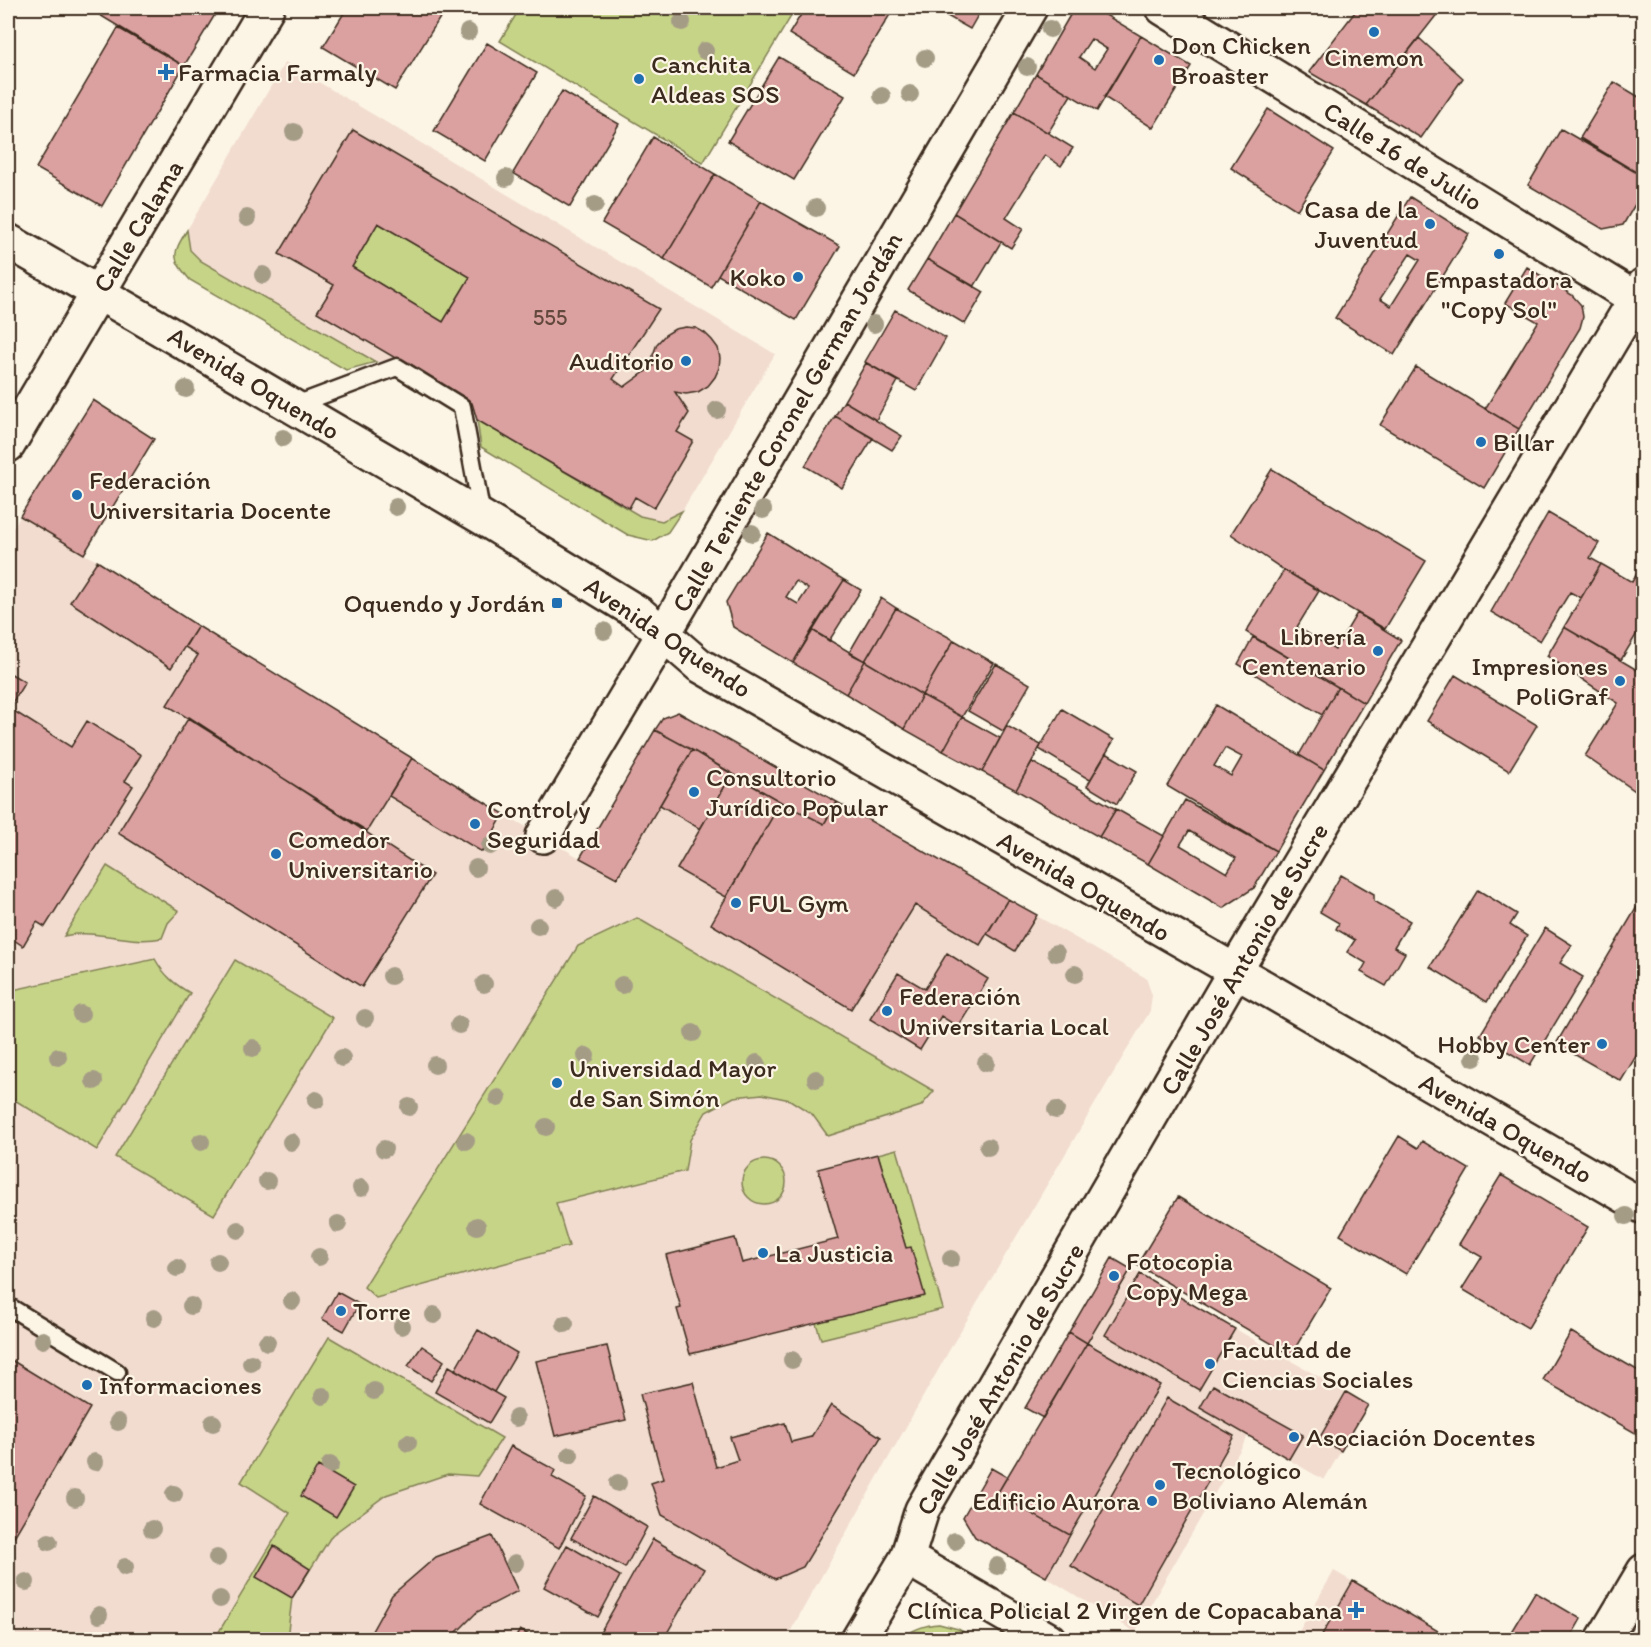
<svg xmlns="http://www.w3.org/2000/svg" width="1651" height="1647" viewBox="0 0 1651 1647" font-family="Itim,sans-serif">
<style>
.built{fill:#f2dcd0}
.green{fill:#c6d488;stroke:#807f53;stroke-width:1.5}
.building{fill:#dba1a0;stroke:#3b2a1e;stroke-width:1.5;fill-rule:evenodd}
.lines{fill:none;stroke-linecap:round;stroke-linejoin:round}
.service-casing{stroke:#3b2a1e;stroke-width:21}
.minor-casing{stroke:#3b2a1e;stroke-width:38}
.secondary-casing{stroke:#3b2a1e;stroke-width:38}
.service{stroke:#fcf5e5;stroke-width:16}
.minor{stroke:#fcf5e5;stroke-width:33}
.secondary{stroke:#fcf5e5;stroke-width:33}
.tree{fill:#a59c86}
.poi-dot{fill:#1f6fb2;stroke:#fcf5e5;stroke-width:2}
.labels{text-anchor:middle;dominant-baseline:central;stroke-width:4.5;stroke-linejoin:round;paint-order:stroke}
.number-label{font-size:22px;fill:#63483e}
.poi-label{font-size:26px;fill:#3b2a1e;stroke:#fcf5e5;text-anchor:start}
.street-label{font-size:26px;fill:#3b2a1e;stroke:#fcf5e5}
</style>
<rect width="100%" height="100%" fill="#fcf5e5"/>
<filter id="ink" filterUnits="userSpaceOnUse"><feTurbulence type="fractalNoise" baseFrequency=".0167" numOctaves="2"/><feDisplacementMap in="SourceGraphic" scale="12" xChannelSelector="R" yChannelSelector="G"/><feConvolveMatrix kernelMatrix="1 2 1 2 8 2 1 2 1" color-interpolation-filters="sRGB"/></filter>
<g filter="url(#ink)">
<path class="built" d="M 285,62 L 775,354 L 682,511 L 662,521 L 640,516 L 477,420 L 472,403 L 397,359 L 376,362 L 201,261 L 190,250 L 187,230 Z
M 93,400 L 154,439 L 84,554 L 97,561 L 198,626 L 504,814 L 580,858 L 663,718 L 678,712 L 1146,978 L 1152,995 L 1150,1011 L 954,1342 L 786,1639 L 8,1639 L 8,536 Z
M 1112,1258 L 1368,1405 L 1324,1480 L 1248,1436 L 1135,1632 L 1046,1577 L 1160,1385 L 1069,1332 Z
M 1334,1571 L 1450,1638 L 1449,1640 L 1294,1640 Z"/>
<path class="green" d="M 520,8 L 796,8 L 703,163 L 500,41 Z
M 378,223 L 470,277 L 443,322 L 352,267 Z
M 187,230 L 190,250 L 201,261 L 376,362 L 346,370 L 190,280 C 171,257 172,255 187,230 Z
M 477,420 L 640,516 L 662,521 L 682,511 L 668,532 L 653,541 L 628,535 L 481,447 Z
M 107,866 L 179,911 L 168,923 L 162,938 C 128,945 97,928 64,936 Z
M 637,918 L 934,1091 L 921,1106 L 828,1136 L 812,1114 L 790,1100 L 762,1094 L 734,1097 L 706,1112 L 690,1140 L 685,1171 L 556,1203 L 569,1246 L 376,1298 L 364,1287 L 578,946 Z
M 155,959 C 164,975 174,984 190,993 L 97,1150 L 8,1096 L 8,991 Z
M 235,960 L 333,1018 L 214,1215 L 115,1157 Z
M 897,1149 L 943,1309 L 821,1339 L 816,1323 L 906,1248 L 878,1154 Z
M742 1182a22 22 0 1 1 44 0a22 22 0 1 1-44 0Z
M 329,1337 L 502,1438 L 477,1476 L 448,1474 L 386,1495 L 332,1535 L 292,1598 L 287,1639 L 214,1640 L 290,1513 L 241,1482 Z
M 939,1624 L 958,1629 L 977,1639 L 902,1639 C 911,1630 925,1625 939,1624 Z"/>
<path class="building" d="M 102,8 L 219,8 L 184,66 L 98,14 Z
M 347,8 L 446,8 L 395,90 L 323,47 Z
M 805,8 L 894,8 L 854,73 L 789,34 Z
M 933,8 L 982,8 L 970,29 Z
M 1081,8 L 1094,8 L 1141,36 L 1097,111 L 1036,74 L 1073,10 ZM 1091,39 L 1107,49 L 1095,68 L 1079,57 Z
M 1358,8 L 1442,8 L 1366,105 L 1309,72 Z
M 118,28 L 184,66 L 102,206 L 36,168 Z
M 1141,36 L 1191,66 L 1153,128 L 1104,97 Z
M 1419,38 L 1463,78 L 1421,138 L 1366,105 Z
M 487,43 L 537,73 L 485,161 L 434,131 Z
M 779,57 L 845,96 L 794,180 L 728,141 Z
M 1036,74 L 1071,95 L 1048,133 L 1014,112 Z
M 1614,82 L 1644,100 L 1644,177 L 1580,138 Z
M 562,91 L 619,124 L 570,207 L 513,173 Z
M 1268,109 L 1334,151 L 1297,210 L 1231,168 Z
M 1014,112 L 1073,148 L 1061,166 L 1045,155 L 1006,218 L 1023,229 L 1011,248 L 954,213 Z
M 1561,129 L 1644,177 L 1644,189 L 1623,225 L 1603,229 L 1528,185 Z
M 353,130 L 659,309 L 613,379 L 624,387 L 653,366 L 653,355 L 657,344 L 665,335 L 675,329 L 686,327 L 696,328 L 705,333 L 712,340 L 718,348 L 720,358 L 719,368 L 715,377 L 708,386 L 698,392 L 686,394 L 675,392 L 689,413 L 677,432 L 693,441 L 654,508 L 635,497 L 629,508 L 559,468 L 477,420 L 472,403 L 317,312 L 334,285 L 279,254 ZM 378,223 L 470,277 L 443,322 L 352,267 Z
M 653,137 L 715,174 L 664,259 L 602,223 Z
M 715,174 L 761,201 L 711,287 L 664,259 Z
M 1410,197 L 1469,234 L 1394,355 L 1335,318 ZM 1410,254 L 1420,260 L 1391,306 L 1380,299 Z
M 761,201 L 840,246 L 796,320 L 718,275 Z
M 954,213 L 1001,242 L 974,287 L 927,259 Z
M 927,259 L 984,292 L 965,324 L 908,290 Z
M 1527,267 L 1572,295 L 1581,305 L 1583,317 L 1580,328 L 1519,429 L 1485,409 L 1538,322 L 1505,303 Z
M 895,310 L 946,338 L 916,391 L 865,362 Z
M 866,363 L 898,381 L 876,420 L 844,401 Z
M 1416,367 L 1519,429 L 1484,488 L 1380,425 Z
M 93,400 L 154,439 L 84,554 L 20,516 Z
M 844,401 L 902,436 L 892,450 L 835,416 Z
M 835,416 L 873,438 L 842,488 L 805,466 Z
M 1272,469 L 1426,561 L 1385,629 L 1284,570 L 1231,534 Z
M 1548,513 L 1599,543 L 1590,558 L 1601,564 L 1581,598 L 1570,592 L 1540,641 L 1491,612 Z
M 768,533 L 844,580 L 793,663 L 733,627 L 726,602 ZM 796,581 L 808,589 L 798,604 L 786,597 Z
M 97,561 L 198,626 L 171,668 L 70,602 Z
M 1601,564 L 1632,582 L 1642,565 L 1644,566 L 1644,622 L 1621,660 L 1564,627 Z
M 1284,570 L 1319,591 L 1297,627 L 1335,650 L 1357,613 L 1401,640 L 1364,703 L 1246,632 Z
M 844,580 L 861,590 L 829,641 L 812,630 Z
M 881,598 L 896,608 L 865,661 L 849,653 Z
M 896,608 L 954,640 L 922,695 L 865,661 Z
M 198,626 L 412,758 L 367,831 L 167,705 L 198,655 L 185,647 Z
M 1564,627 L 1644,674 L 1644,797 L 1585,756 L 1618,703 L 1547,656 Z
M 812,630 L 865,661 L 846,694 L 793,663 Z
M 1253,637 L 1338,687 L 1322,715 L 1238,664 Z
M 954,640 L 994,663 L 962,717 L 922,695 Z
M 865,661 L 922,695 L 904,729 L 846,694 Z
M 996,664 L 1030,684 L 1003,731 L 968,711 Z
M 8,672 L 25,682 L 9,708 L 71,747 L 87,721 L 141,755 L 125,781 L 133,786 L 45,927 L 37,922 L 23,946 L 8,936 Z
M 1455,675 L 1537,725 L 1509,771 L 1427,721 Z
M 1338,687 L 1364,703 L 1324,770 L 1299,755 Z
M 922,695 L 962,717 L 943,751 L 904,729 Z
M 1216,705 L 1324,770 L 1276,851 L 1167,786 ZM 1225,748 L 1242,757 L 1231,776 L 1214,766 Z
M 1062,709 L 1114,740 L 1090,780 L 1039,749 Z
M 678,712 L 837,802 L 824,824 L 781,802 L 692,750 L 655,730 L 663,718 Z
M 189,717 L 432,875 L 362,987 L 118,833 Z
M 962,717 L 1000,738 L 982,772 L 943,751 Z
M 1007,726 L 1041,745 L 1016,790 L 982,772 Z
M 655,730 L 692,750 L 617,878 L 580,858 Z
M 692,750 L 732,774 L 700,829 L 660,805 Z
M 1106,753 L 1137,771 L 1117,804 L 1087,786 Z
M 412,758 L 504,814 L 482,852 L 389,796 Z
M 1032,762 L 1116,809 L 1099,837 L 1016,790 Z
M 732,774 L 781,802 L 726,897 L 677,869 Z
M 1185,800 L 1276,851 L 1254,888 L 1223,908 L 1148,864 ZM 1189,831 L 1236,858 L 1227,873 L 1180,845 Z
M 781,802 L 824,824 L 837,802 L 1008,899 L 980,945 L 915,905 L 851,1009 L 711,924 Z
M 1116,809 L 1164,836 L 1148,864 L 1099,837 Z
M 1341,875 L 1374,894 L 1374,901 L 1410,921 L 1394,947 L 1405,953 L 1386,986 L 1361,972 L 1366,963 L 1347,952 L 1355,940 L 1336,929 L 1339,923 L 1320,912 Z
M 1478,890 L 1517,914 L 1510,925 L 1527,936 L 1487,1002 L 1430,967 Z
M 1644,895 L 1644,1043 L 1621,1081 L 1556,1044 Z
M 1008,899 L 1037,915 L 1015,951 L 987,934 Z
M 1545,928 L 1572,945 L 1560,963 L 1583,977 L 1530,1065 L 1480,1035 Z
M 947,953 L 988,979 L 958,1027 L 941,1016 L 920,1050 L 870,1019 L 898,973 L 925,989 Z
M 1399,1136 L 1418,1148 L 1422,1141 L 1469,1169 L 1406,1274 L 1340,1235 Z
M 878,1154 L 906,1248 L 911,1247 L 925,1296 L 690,1354 L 677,1309 L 681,1308 L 666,1255 L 735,1238 L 742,1263 L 838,1239 L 818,1169 Z
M 1501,1175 L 1588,1227 L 1528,1328 L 1462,1289 L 1482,1257 L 1459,1244 Z
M 1178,1197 L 1331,1288 L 1291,1355 L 1137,1265 Z
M 1112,1258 L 1131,1269 L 1087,1343 L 1069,1332 Z
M 1140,1274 L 1235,1329 L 1199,1390 L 1105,1335 Z
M 337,1292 L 359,1304 L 344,1331 L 322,1319 Z
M 478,1330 L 517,1353 L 494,1392 L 455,1370 Z
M 1069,1332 L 1087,1343 L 1043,1418 L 1025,1408 Z
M 1571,1332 L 1644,1374 L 1644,1438 L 1543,1380 Z
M 1087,1343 L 1160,1385 L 1070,1535 L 997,1494 Z
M 422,1346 L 444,1361 L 431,1381 L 408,1366 Z
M 607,1346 L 626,1420 L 555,1436 L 536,1361 Z
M 8,1358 L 90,1408 L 8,1547 Z
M 449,1366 L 504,1398 L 489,1423 L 435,1392 Z
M 693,1382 L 716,1467 L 738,1460 L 730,1437 L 785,1423 L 791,1442 L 811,1437 L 831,1405 L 881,1437 L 803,1567 L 775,1579 L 662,1515 L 651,1483 L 663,1479 L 640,1394 Z
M 1213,1385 L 1303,1435 L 1289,1459 L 1200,1408 Z
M 1346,1392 L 1368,1405 L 1341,1451 L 1319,1439 Z
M 1167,1398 L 1234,1436 L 1138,1605 L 1071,1566 Z
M 511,1446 L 555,1470 L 552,1477 L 586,1496 L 559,1548 L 480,1504 Z
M 318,1466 L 354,1487 L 336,1517 L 301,1496 Z
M 991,1468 L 1007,1477 L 997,1494 L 1070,1535 L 1046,1577 L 975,1537 L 963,1517 Z
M 594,1496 L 647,1527 L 625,1568 L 571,1538 Z
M 492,1536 L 518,1591 L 477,1612 L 449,1640 L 367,1640 L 392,1595 L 436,1557 Z
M 653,1539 L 704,1569 L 663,1640 L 596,1640 Z
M 567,1545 L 620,1576 L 598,1617 L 544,1587 Z
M 274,1546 L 310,1569 L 292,1598 L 256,1577 Z
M 1353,1581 L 1450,1638 L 1449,1640 L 1319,1640 Z
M 1535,1592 L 1581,1619 L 1569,1640 L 1506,1640 Z
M 520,1630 L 538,1640 L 514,1640 Z"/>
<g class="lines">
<defs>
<path id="service" d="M 293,406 L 397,367 L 462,407 L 482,516
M 8,1306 L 117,1372"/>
<path id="minor" d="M 8,445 L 267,8
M 543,836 L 663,635 L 1030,8
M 907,1558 L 1049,1640
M 858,1640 L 907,1558 L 922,1510 L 1235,971 L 1644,285
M 1603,1640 L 1644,1571"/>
<path id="secondary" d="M 1163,8 L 1644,304
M 8,241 L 137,315 L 483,518 L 640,614 L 699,665 L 1272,992 L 1644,1207"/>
</defs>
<use href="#service" class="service-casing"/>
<use href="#minor" class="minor-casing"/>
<use href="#secondary" class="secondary-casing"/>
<use href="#service" class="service"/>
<use href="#minor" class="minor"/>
<use href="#secondary" class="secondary"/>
</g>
<g class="tree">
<circle cx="682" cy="22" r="9"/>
<circle cx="1050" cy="29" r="9"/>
<circle cx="468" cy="32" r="9"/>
<circle cx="705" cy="51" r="9"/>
<circle cx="925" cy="58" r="9"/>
<circle cx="1027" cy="67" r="9"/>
<circle cx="910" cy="94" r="9"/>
<circle cx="882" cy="96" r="9"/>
<circle cx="294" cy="132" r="9"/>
<circle cx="506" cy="178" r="9"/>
<circle cx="595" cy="205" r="9"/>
<circle cx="816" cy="208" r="9"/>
<circle cx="247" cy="218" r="9"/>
<circle cx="263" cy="275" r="9"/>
<circle cx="874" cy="324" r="9"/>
<circle cx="186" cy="389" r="9"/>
<circle cx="717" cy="410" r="9"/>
<circle cx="283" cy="438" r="9"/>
<circle cx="396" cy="507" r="9"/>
<circle cx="763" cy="510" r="9"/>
<circle cx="752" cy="533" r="9"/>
<circle cx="604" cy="631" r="9"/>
<circle cx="490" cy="846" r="9"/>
<circle cx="476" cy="868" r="9"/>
<circle cx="556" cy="898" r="9"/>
<circle cx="538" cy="926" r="9"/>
<circle cx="1056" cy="953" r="9"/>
<circle cx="1075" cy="974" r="9"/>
<circle cx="391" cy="976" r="9"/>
<circle cx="484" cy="984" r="9"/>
<circle cx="622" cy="985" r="9"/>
<circle cx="81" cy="1014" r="9"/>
<circle cx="365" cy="1018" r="9"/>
<circle cx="459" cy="1025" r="9"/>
<circle cx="693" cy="1033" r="9"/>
<circle cx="253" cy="1048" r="9"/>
<circle cx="586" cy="1056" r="9"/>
<circle cx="58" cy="1057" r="9"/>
<circle cx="342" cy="1058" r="9"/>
<circle cx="1474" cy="1058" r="9"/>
<circle cx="757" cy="1063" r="9"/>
<circle cx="986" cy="1063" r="9"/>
<circle cx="435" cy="1065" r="9"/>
<circle cx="816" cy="1079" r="9"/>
<circle cx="94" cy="1081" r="9"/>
<circle cx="498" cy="1098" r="9"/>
<circle cx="316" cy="1100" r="9"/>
<circle cx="409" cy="1107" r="9"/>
<circle cx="1056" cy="1110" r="9"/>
<circle cx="546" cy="1127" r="9"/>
<circle cx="466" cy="1141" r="9"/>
<circle cx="201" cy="1142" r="9"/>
<circle cx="291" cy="1142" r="9"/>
<circle cx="988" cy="1147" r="9"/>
<circle cx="384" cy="1149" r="9"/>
<circle cx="267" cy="1181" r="9"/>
<circle cx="361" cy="1188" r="9"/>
<circle cx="1626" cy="1216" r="9"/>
<circle cx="338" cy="1224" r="9"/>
<circle cx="477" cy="1226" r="9"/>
<circle cx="238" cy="1230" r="9"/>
<circle cx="319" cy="1257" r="9"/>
<circle cx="951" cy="1259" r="9"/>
<circle cx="218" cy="1262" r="9"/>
<circle cx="177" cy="1268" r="9"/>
<circle cx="292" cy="1301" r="9"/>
<circle cx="191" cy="1306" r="9"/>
<circle cx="434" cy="1315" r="9"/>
<circle cx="154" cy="1318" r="9"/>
<circle cx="565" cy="1324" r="9"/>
<circle cx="402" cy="1326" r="9"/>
<circle cx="43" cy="1340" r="9"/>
<circle cx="267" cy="1342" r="9"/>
<circle cx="792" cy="1360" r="9"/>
<circle cx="251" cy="1363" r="9"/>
<circle cx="374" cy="1391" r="9"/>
<circle cx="323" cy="1396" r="9"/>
<circle cx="516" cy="1418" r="9"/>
<circle cx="118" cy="1422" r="9"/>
<circle cx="213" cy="1423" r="9"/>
<circle cx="408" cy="1443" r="9"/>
<circle cx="570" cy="1455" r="9"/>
<circle cx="95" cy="1462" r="9"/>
<circle cx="330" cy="1465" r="9"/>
<circle cx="618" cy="1483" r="9"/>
<circle cx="174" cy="1494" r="9"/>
<circle cx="75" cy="1498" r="9"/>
<circle cx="152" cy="1529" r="9"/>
<circle cx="955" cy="1541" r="9"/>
<circle cx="49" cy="1542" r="9"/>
<circle cx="217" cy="1558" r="9"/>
<circle cx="515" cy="1563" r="9"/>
<circle cx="997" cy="1566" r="9"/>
<circle cx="125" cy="1567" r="9"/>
<circle cx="26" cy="1582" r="9"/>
<circle cx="220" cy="1599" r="9"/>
<circle cx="99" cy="1615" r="9"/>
</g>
</g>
<g class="poi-dot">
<circle cx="1374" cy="32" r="6"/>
<circle cx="1159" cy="60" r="6"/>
<path d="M163 63h6v6h6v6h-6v6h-6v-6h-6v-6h6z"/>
<circle cx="639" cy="79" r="6"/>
<circle cx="1430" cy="224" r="6"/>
<circle cx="1499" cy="254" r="6"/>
<circle cx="798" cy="277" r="6"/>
<circle cx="686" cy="361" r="6"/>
<circle cx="1481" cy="442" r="6"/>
<circle cx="77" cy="495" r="6"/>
<rect x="551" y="597" width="12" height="12" rx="3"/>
<circle cx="1378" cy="651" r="6"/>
<circle cx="1620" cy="681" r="6"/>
<circle cx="694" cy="792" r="6"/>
<circle cx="475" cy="824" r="6"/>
<circle cx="276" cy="854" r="6"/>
<circle cx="736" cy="903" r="6"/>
<circle cx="887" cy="1011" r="6"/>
<circle cx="1602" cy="1044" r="6"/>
<circle cx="557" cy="1083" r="6"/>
<circle cx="763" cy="1253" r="6"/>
<circle cx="1114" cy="1276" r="6"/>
<circle cx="341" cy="1311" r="6"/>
<circle cx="1210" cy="1364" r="6"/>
<circle cx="87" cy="1385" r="6"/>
<circle cx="1294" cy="1437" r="6"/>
<circle cx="1160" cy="1485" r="6"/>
<circle cx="1152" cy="1501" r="6"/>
<path d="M1353 1601h6v6h6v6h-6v6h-6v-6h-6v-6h6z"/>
</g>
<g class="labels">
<g class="number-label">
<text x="550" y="317">555</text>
</g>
<g class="poi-label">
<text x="1171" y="45">Don Chicken<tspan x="1171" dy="30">Broaster</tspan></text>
<text x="1374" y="57" text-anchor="middle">Cinemon</text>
<text x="651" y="64">Canchita<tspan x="651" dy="30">Aldeas SOS</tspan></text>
<text x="178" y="72">Farmacia Farmaly</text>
<text x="1418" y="209" text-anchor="end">Casa de la<tspan x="1418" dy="30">Juventud</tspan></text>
<text x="786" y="277" text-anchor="end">Koko</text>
<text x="1499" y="279" text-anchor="middle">Empastadora<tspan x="1499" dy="30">"Copy Sol"</tspan></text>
<text x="674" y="361" text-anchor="end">Auditorio</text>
<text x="1493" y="442">Billar</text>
<text x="89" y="480">Federación<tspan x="89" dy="30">Universitaria Docente</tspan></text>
<text x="545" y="603" text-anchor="end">Oquendo y Jordán</text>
<text x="1366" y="636" text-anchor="end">Librería<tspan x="1366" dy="30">Centenario</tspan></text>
<text x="1608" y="666" text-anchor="end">Impresiones<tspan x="1608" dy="30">PoliGraf</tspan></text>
<text x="706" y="777">Consultorio<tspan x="706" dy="30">Jurídico Popular</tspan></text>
<text x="487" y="809">Control y<tspan x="487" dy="30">Seguridad</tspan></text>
<text x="288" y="839">Comedor<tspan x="288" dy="30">Universitario</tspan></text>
<text x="748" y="903">FUL Gym</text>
<text x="899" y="996">Federación<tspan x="899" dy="30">Universitaria Local</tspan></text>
<text x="1590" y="1044" text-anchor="end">Hobby Center</text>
<text x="569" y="1068">Universidad Mayor<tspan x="569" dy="30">de San Simón</tspan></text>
<text x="775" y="1253">La Justicia</text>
<text x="1126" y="1261">Fotocopia<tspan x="1126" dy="30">Copy Mega</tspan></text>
<text x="353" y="1311">Torre</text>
<text x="1222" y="1349">Facultad de<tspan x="1222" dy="30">Ciencias Sociales</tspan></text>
<text x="99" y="1385">Informaciones</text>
<text x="1306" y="1437">Asociación Docentes</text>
<text x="1172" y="1470">Tecnológico<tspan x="1172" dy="30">Boliviano Alemán</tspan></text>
<text x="1140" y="1501" text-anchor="end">Edificio Aurora</text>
<text x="1342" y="1610" text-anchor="end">Clínica Policial 2 Virgen de Copacabana</text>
</g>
<g class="street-label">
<text transform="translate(1403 156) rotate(32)">Calle 16 de Julio</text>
<text transform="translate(138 226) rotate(-59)">Calle Calama</text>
<text transform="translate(254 383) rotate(31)">Avenida Oquendo</text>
<text transform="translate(787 422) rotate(-60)">Calle Teniente Coronel German Jordán</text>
<text transform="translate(668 637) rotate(34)">Avenida Oquendo</text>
<text transform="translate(1084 886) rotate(30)">Avenida Oquendo</text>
<text transform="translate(1244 959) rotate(-60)">Calle José Antonio de Sucre</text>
<text transform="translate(1506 1128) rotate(30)">Avenida Oquendo</text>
<text transform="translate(1000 1379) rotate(-60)">Calle José Antonio de Sucre</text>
</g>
</g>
<rect width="1651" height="1647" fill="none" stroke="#fcf5e5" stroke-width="30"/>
<rect x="15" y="15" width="1621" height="1617" fill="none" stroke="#3b2a1e" stroke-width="2" filter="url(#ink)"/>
</svg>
